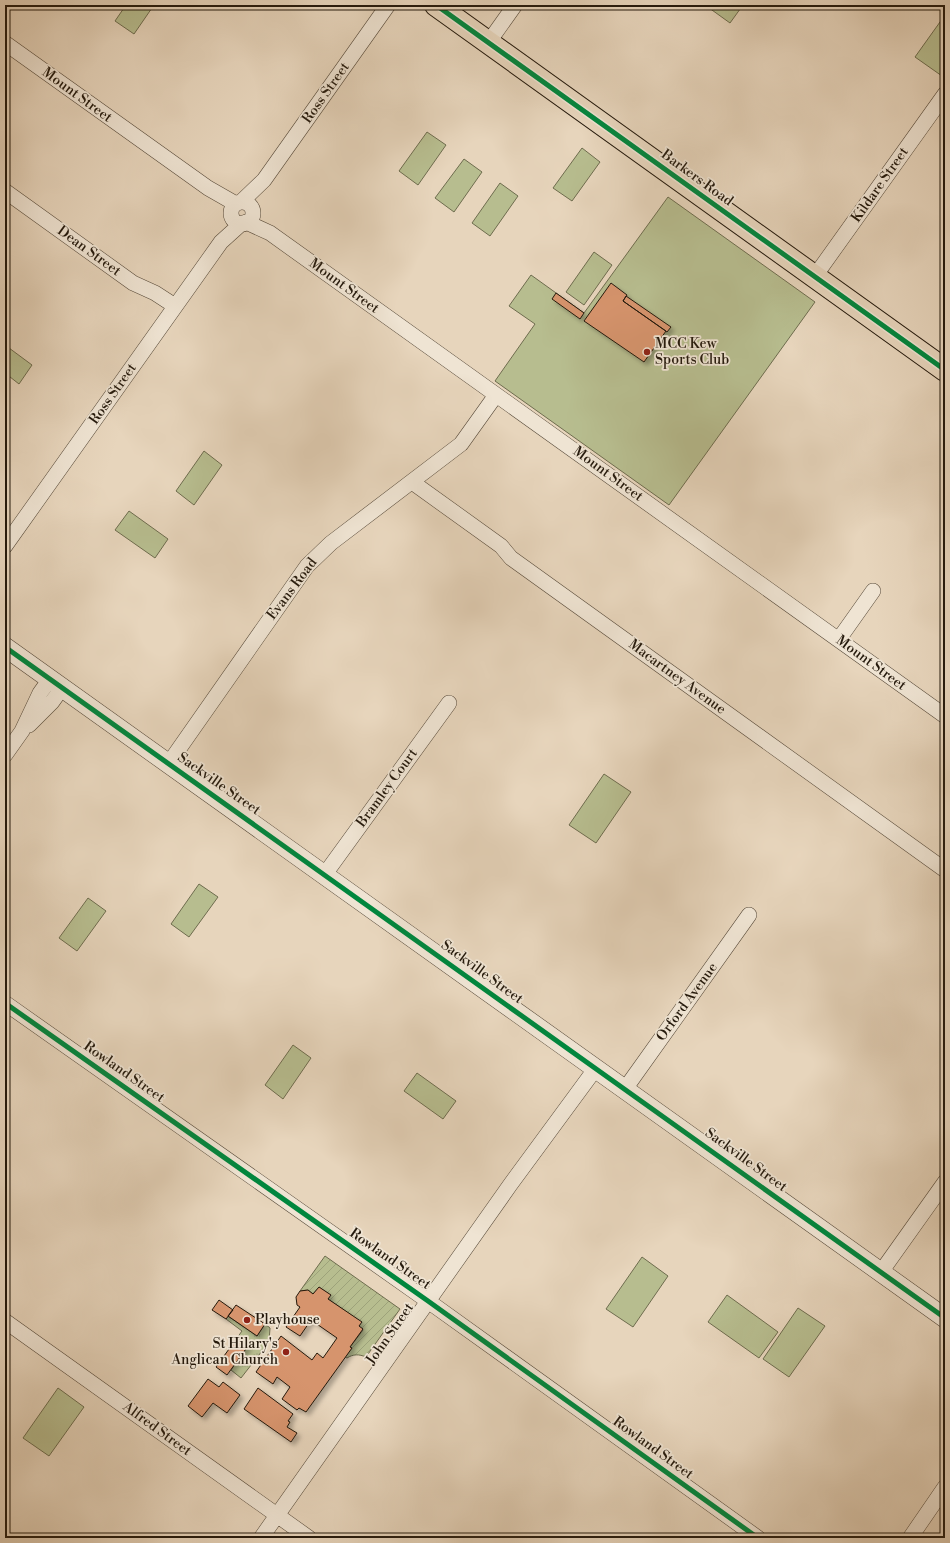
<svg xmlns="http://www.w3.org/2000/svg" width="950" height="1543" viewBox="0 0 950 1543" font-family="'Libre Bodoni',serif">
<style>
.park{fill:url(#park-tufts);stroke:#6e6c4e}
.garden{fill:url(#garden-furrows);stroke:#6e6c4e}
.pitch{fill:#b7bd8f;stroke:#6e6c4e}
.building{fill:#d6946d;stroke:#251a0d;filter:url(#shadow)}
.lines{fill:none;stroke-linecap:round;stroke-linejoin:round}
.minor-casing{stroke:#564939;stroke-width:16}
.tertiary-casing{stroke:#564939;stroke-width:20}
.primary-casing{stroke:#251a0d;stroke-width:24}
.minor{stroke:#efe4d3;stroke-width:15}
.tertiary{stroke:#efe4d3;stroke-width:19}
.primary{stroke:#e7d5bc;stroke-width:22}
.cycleway-casing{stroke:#efe4d3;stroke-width:8}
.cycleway{stroke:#00873e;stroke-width:5}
.poi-dot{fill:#8f2418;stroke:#efe4d3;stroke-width:1.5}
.labels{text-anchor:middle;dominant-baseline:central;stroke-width:3.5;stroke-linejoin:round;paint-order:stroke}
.street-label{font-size:14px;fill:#251a0d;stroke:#efe4d3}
.poi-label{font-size:14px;fill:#251a0d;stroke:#efe4d3;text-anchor:start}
</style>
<defs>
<pattern id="park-tufts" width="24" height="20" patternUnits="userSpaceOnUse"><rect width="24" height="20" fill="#b7bd8f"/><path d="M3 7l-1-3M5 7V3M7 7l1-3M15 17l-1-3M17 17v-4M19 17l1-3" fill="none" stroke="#9da27a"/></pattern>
<pattern id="garden-furrows" width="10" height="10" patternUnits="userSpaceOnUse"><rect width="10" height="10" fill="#b7bd8f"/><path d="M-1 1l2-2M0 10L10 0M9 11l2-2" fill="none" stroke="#9da27a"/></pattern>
<filter id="shadow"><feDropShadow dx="3.5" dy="3.5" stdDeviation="2" flood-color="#0004"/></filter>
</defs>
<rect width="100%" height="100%" fill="#e7d5bc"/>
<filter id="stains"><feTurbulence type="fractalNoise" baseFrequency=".005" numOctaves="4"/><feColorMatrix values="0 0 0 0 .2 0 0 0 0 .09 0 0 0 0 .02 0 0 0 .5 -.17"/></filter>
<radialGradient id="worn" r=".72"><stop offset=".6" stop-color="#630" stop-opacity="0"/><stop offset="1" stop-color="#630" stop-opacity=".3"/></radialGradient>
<path class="park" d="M 228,1316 L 257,1336 L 265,1324 L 270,1328 L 269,1342 L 241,1378 L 231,1370 L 248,1346 L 237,1338 L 242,1331 L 226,1319 Z"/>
<path class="garden" d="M 325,1256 L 400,1309 L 366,1357 C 359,1354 353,1354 347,1358 L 345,1357 L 352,1348 L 350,1347 L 363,1330 L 359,1326 L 361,1322 L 328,1299 L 330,1295 L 319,1287 L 313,1294 L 308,1290 L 300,1291 Z"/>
<path class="pitch" d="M 126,5 L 154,5 L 134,34 L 115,21 Z
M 705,5 L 743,5 L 730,23 Z
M 945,15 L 945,72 L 942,76 L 915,57 Z
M 427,132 L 446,145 L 418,185 L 399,171 Z
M 582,148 L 600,162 L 572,201 L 553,188 Z
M 464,159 L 482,172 L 454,212 L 435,198 Z
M 500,183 L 518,196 L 490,236 L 472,223 Z
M 668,197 L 815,302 L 669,505 L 495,381 L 535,324 L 509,306 L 531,275 L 584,313 Z
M 594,252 L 612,265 L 584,305 L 566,292 Z
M 5,345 L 32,365 L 19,384 L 5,373 Z
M 204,451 L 222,465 L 194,505 L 176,491 Z
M 129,511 L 168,539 L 155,558 L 115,530 Z
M 604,774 L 631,792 L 596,843 L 569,825 Z
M 199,884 L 218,897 L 189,937 L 171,924 Z
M 88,898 L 106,911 L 77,951 L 59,938 Z
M 293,1045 L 311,1058 L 283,1099 L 265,1085 Z
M 417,1073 L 456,1101 L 443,1119 L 404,1091 Z
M 642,1257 L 668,1276 L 633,1327 L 606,1309 Z
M 727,1295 L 778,1332 L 759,1358 L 708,1322 Z
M 798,1308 L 825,1326 L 789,1377 L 763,1359 Z
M 58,1388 L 84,1407 L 49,1456 L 23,1438 Z"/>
<path class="building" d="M 611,283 L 627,295 L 623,301 L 666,331 L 644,362 L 584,321 Z
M 556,293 L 584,313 L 580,319 L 552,299 Z
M 626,296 L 671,327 L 667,332 L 623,301 Z
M 319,1287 L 331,1295 L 328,1299 L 362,1322 L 359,1326 L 363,1329 L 350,1347 L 352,1348 L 306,1412 L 299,1408 L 297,1410 L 282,1399 L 290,1387 L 277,1377 L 273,1384 L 256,1372 L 281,1336 L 312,1360 L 317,1353 L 323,1358 L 337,1338 L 311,1320 L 300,1336 L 286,1327 L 300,1307 L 297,1305 L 296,1297 L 300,1291 L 308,1290 L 313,1294 Z
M 219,1300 L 233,1310 L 226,1319 L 212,1310 Z
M 236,1305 L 265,1324 L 257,1336 L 228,1316 Z
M 237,1338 L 248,1346 L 227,1375 L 216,1367 Z
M 208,1379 L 219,1387 L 223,1382 L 240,1395 L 227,1413 L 213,1403 L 202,1417 L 188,1406 Z
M 258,1388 L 293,1414 L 288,1421 L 290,1422 L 287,1427 L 297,1433 L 291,1442 L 244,1409 Z"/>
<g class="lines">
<defs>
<path id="minor" d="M 5,43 L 208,188 L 236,204
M 488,43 L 515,5
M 5,191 L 133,283 L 155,293 L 175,306
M 241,202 L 264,180 L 388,5
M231 213a11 11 0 1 1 22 0a11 11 0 1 1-22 0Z
M 246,222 L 270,233 L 945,716
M 815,276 L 945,94
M 412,482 L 501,546 L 511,558 L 945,870
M 5,546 L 221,242 L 242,223
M 839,639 L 873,591
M 29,725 L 52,702 L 62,688
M 5,755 L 22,731 L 40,693 L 50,679
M 169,763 L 307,566 L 331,543 L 461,444 L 496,395
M 325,874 L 449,703
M 5,1003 L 428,1301 L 758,1538
M 625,1089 L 749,915
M 881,1272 L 945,1182
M 5,1321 L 309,1538
M 261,1538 L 510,1185 L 596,1068
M 910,1538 L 945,1487"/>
<path id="tertiary" d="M 5,647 L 945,1318"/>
<path id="primary" d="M 436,5 L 945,370"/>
</defs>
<use href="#minor" class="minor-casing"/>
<use href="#tertiary" class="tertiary-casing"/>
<use href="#primary" class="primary-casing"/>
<use href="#minor" class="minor"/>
<use href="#tertiary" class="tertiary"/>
<use href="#primary" class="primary"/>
<defs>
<path id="cycleway" d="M 436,5 L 945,370
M 5,647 L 945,1318
M 5,1003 L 428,1301 L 758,1538"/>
</defs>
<use href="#cycleway" class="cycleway-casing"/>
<use href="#cycleway" class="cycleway"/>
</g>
<g class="poi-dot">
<circle cx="647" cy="352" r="4"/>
<circle cx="247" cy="1320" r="4"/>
<circle cx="286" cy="1352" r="4"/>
</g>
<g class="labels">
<g class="street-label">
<text transform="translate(326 93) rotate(-55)">Ross Street</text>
<text transform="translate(77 95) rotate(36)">Mount Street</text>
<text transform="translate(697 178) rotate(36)">Barkers Road</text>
<text transform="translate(880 185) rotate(-55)">Kildare Street</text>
<text transform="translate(89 251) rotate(36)">Dean Street</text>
<text transform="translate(344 286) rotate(36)">Mount Street</text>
<text transform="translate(113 394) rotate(-55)">Ross Street</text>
<text transform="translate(608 474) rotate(36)">Mount Street</text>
<text transform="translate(292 589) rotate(-53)">Evans Road</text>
<text transform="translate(871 663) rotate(36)">Mount Street</text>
<text transform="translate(677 677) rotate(36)">Macartney Avenue</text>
<text transform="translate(219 784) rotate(35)">Sackville Street</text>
<text transform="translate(387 788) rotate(-54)">Bramley Court</text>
<text transform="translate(482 972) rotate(36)">Sackville Street</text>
<text transform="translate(687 1002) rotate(-54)">Orford Avenue</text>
<text transform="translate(124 1072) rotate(35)">Rowland Street</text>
<text transform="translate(746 1160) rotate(36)">Sackville Street</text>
<text transform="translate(390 1259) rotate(35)">Rowland Street</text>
<text transform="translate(390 1334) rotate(-55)">John Street</text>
<text transform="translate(157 1429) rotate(36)">Alfred Street</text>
<text transform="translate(653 1448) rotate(36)">Rowland Street</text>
</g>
<g class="poi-label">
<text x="655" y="344">MCC Kew<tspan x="655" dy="16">Sports Club</tspan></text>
<text x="255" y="1320">Playhouse</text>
<text x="278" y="1344" text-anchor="end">St Hilary's<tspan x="278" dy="16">Anglican Church</tspan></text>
</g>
</g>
<rect width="950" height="1543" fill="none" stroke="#e7d5bc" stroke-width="20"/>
<rect x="6" y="6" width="938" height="1531" fill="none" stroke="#251a0d" stroke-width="2"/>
<rect x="10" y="10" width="930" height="1523" fill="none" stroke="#251a0d"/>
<rect width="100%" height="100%" filter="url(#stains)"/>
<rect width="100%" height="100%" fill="url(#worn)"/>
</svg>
